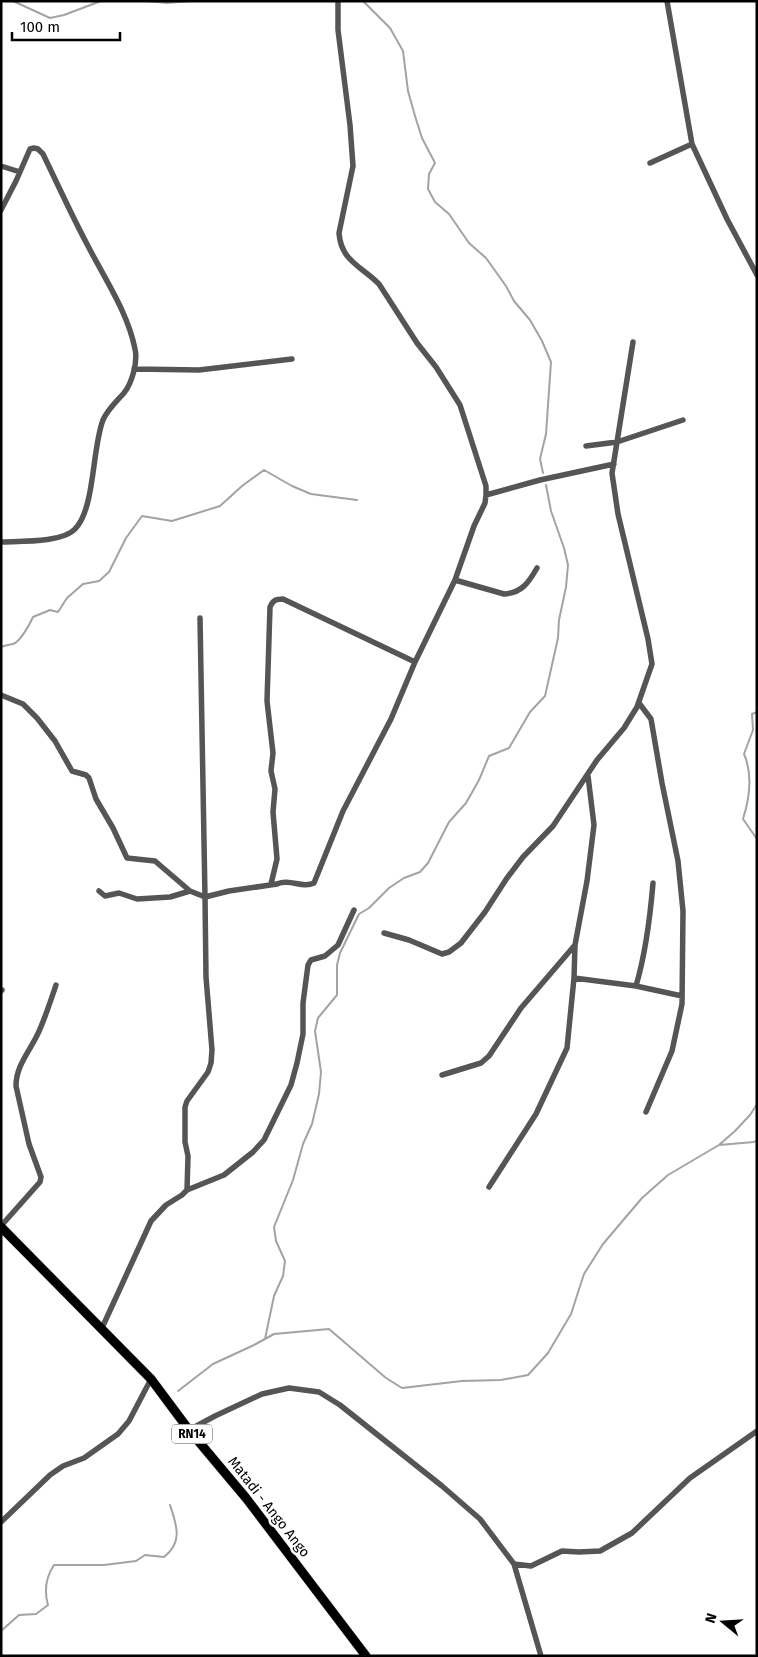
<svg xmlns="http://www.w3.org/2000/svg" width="758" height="1657" viewBox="0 0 758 1657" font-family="'Fira Sans',sans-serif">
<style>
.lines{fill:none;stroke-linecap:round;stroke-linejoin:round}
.stream{stroke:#a3a3a3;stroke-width:2}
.trunk-casing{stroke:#dbdbdb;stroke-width:10}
.minor{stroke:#555;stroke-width:5.5}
.trunk{stroke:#000;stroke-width:9}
.labels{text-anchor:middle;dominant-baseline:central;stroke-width:5;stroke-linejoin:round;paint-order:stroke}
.shield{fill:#fff;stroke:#4c4c4c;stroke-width:1}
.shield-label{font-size:12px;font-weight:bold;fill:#000}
.street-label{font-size:14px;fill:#000;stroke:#fff}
</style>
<rect width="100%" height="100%" fill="#fff"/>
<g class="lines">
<path class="stream" d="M 13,1 L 50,18 L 64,15 L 101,1
M 147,1 L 167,3 L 190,1
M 363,1 L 390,28 L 403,51 L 408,91 L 415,116 L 422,138 L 435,163 L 429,174 L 428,189 L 435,202 L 449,214 L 469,243 L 486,258 L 506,286 L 514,301 L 530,320 L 542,341 L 551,362 L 546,434 L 540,459 L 543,473
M 1,647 C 6,645 9,645 13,644 C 20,642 30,624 33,617 L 50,610 L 58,612 L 67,598 L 83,584 L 99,581 L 109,572 L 126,538 L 142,516 L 172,521 L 220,506 L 242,486 L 264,470 L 292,486 L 311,494 L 357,500
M 757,712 L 752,714 L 753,730 L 744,754 C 753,775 750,797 743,819 L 757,839
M 719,1145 L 754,1142 L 757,1140
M 265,1339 L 274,1296 L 283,1276 L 285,1261 L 276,1241 L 274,1227 L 293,1180 L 303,1144 L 312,1124 L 319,1094 L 321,1072 L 315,1031 L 318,1018 L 337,995 L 337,965 L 340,953 L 359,914 L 369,908 L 389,888 L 404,878 L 420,872 L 428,863 L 449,822 L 466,803 L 479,780 L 489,756 L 509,748 L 530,712 L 545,696 L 558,638 L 559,620 L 566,587 L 568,565 L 564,548 L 551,511 L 546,485
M 178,1391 L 213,1364 L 254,1345 L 274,1334 L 329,1329 L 386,1378 L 402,1388 L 462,1381 L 501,1380 L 528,1375 L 548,1353 L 571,1314 L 584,1274 L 603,1244 L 642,1198 L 668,1175 L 719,1145 L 735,1131 L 750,1115 L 757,1104
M 1,1631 L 19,1615 L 36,1614 L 48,1605 C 44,1591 46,1577 54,1565 L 104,1565 L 136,1561 L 145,1555 L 164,1557 C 183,1542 177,1526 170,1505"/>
<defs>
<path id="trunk" d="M 1,1227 L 151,1379 L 189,1430 L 246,1498 L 366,1656"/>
</defs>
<use href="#trunk" class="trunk-casing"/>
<path class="minor" d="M 667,1 L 692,144 L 727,219 L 757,275
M 650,163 L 692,144
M 1,166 L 20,172
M 1,210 L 16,181 L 30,149 L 34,148 L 38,149 L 43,154 C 58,185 72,216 88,246 C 105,279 128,313 135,349 C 138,362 132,383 124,393 C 117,401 108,409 103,420 C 92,448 95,509 75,529 C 62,543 19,541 1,542
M 134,369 L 199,370 L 292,359
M 586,446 L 617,442 L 633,342
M 486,495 L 540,480 L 614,464
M 455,580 L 504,594 C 522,593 529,582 537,568
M 1,695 L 23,704 L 37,718 L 55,741 L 72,771 L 86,775 L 89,778 L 96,799 L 113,828 L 127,858 L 155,861 L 190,891 L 205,897 L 200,618
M 639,703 L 651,719 L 662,783 L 678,861 L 683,911 L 682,1004 L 672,1051 L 646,1112
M 588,776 L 594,825 L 587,881 L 575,945 L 574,978 L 636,986 C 646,952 650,919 653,883
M 271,884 L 277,859 L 273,812 L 275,789 L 271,771 L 273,753 L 267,701 L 270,607 C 273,600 276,599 283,599 L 415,662
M 99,891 L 105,896 L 119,893 L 137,899 L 170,897 L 190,891
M 384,933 L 409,940 L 442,954 L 449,952 L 461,943 L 485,912 L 507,878 L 523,857 L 553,826 L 597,760 L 624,728 L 637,707 L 652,664 L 648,639 L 618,514 L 613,480 L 612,473 L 617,442 L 683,420
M 636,986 L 682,996
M 1,991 L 2,990
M 442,1075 L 481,1063 L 489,1056 L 521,1008 L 575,945
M 489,1187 L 536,1114 L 567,1048 L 574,978
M 187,1190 L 224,1175 L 253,1152 L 264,1140 L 291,1085 L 297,1063 L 303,1034 L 303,1003 L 308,965 L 311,960 L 325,956 L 338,945 L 354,910
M 1,1226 L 40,1182 L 41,1177 L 29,1144 L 16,1086 C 16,1064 32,1049 40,1029 C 46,1015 51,1000 56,985
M 102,1328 L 151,1221 L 166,1205 L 182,1195 L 187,1190 L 188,1156 L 185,1142 L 185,1107 L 187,1101 L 208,1072 L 211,1063 L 212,1050 L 206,977 L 205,897 L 229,891 L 277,884 C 290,878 302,889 314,883 L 343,811 L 391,719 L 415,662 L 455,580 L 474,526 L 485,503 L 486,495 L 486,486 L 460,405 L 436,367 L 417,343 L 379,284 C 361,266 341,261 339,233 L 353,166 L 350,125 L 338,30 L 338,1
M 189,1430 L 215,1416 L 262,1394 L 289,1388 L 319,1392 L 340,1405 L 442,1486 L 480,1519 L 514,1564 L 531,1566 L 562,1551 L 579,1552 L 600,1551 L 632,1533 L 690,1478 L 757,1431
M 1,1522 L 50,1475 L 63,1466 L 84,1458 L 118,1434 L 129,1421 L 151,1379
M 514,1564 L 541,1656"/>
<use href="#trunk" class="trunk"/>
</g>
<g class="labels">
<rect class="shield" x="172" y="1424.5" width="40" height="19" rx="4"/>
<g class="shield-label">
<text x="192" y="1434">RN14</text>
</g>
<g class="street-label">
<text transform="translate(269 1507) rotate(52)">Matadi - Ango Ango</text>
</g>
</g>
<rect width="758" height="1657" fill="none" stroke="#000000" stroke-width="5"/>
<g transform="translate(723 1622) rotate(288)" stroke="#ffffff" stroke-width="4" paint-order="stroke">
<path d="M0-4L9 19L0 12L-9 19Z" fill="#000000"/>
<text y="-8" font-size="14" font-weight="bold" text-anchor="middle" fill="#000000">N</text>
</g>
<path d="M12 32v8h108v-8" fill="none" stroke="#000000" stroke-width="2.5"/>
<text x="20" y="32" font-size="15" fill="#000000" stroke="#ffffff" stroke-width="4" paint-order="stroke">100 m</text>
</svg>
